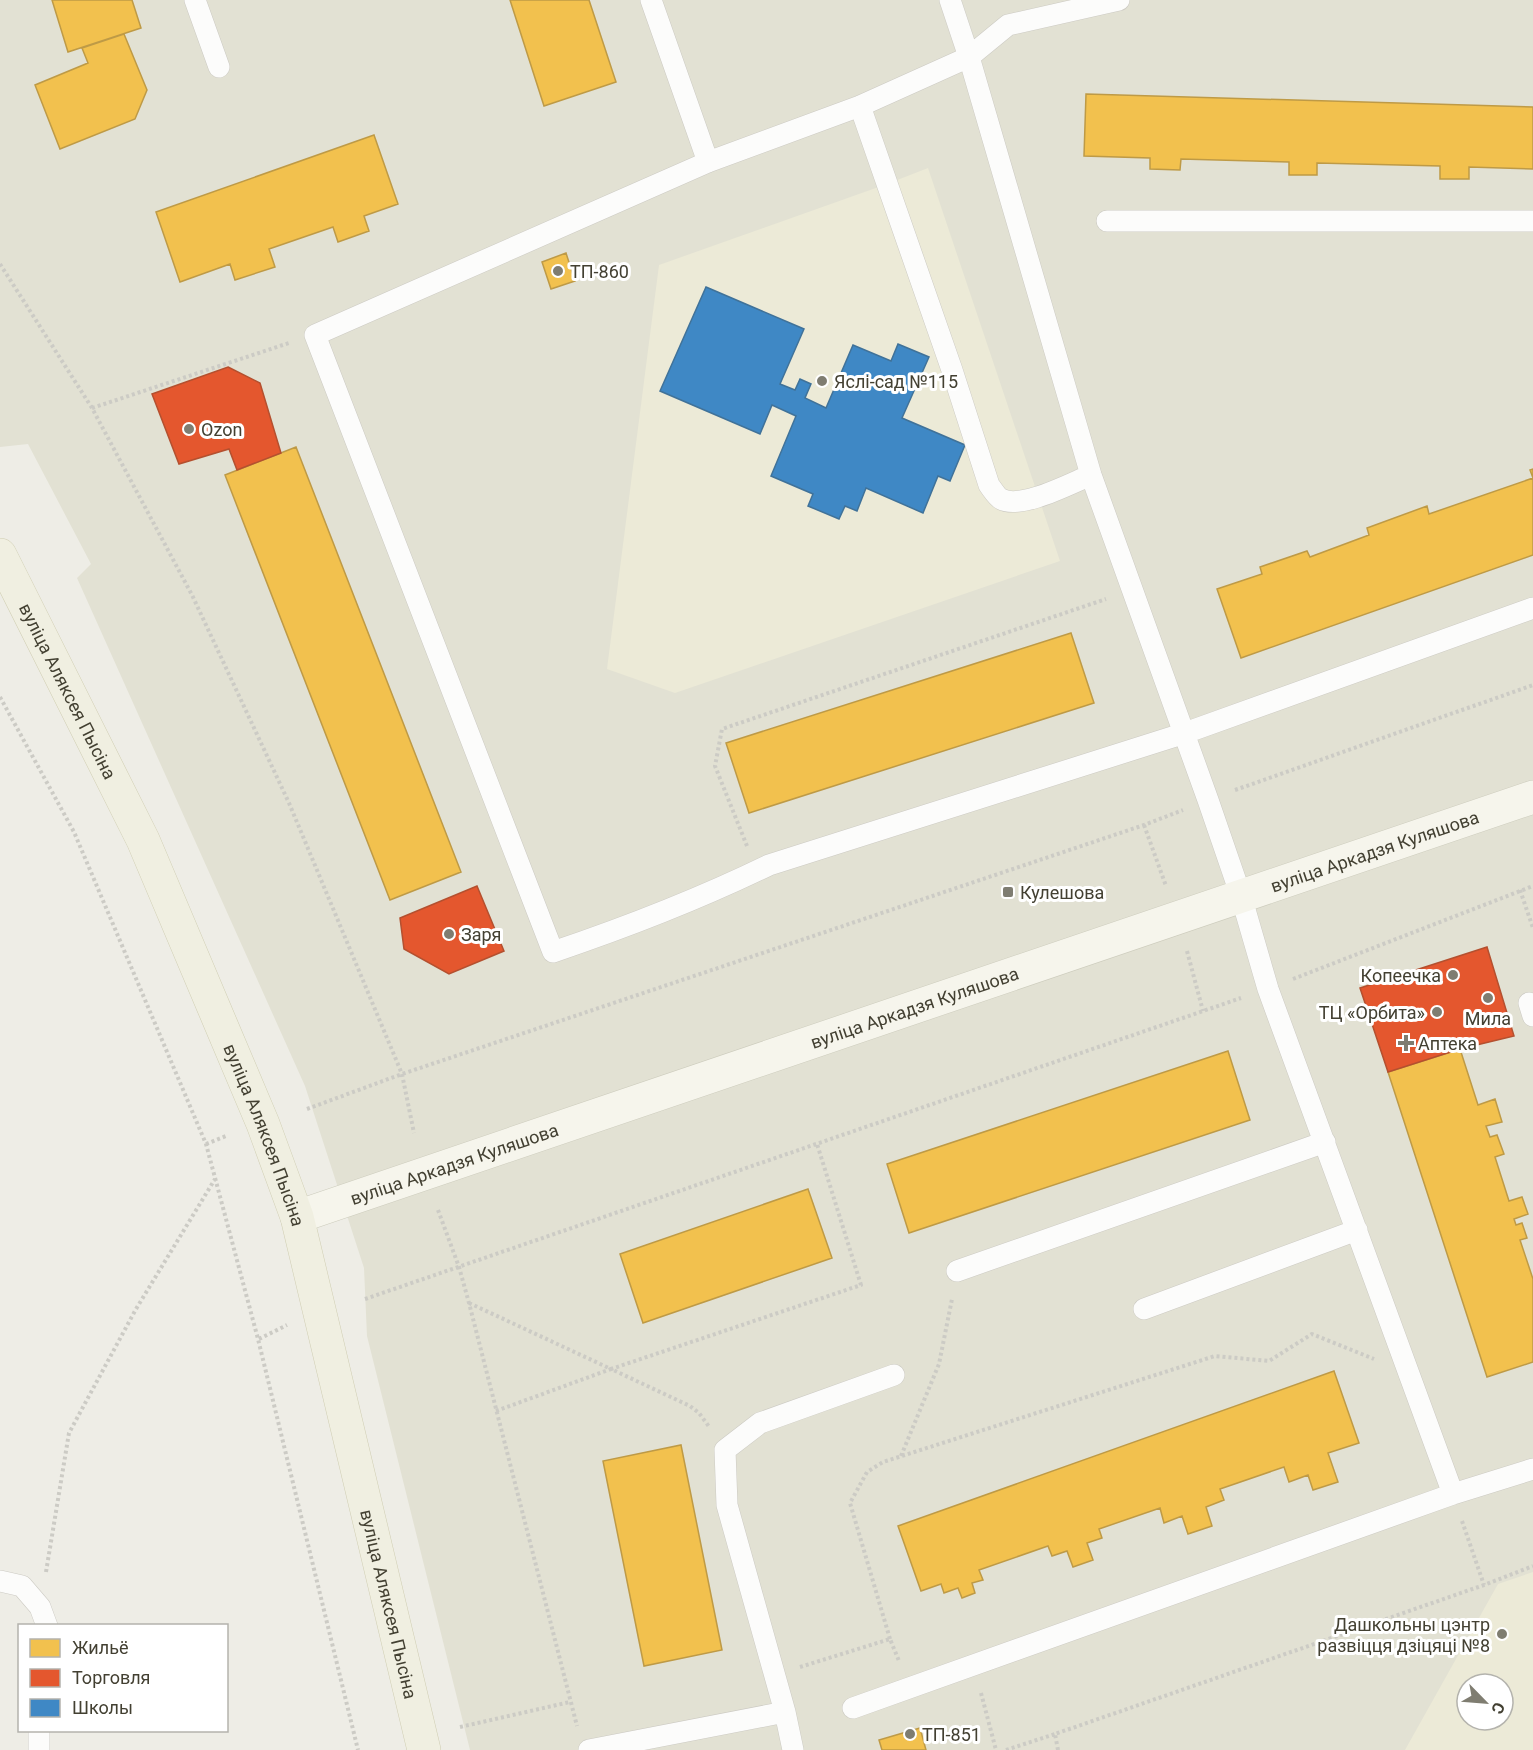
<svg xmlns="http://www.w3.org/2000/svg" width="1533" height="1750" viewBox="0 0 1533 1750" font-family="Roboto,sans-serif">
<style>
.residential{fill:#e2e1d3;fill-rule:evenodd}
.education{fill:#ecead7;fill-rule:evenodd}
.homes{fill:#f2c14e;stroke:#be9a46;stroke-width:1.5}
.shops{fill:#e4572e;stroke:#b4502f;stroke-width:1.5}
.schools{fill:#3f88c5;stroke:#407299;stroke-width:1.5}
.lines{fill:none;stroke-linecap:round;stroke-linejoin:round}
.service-casing{stroke:#cccac3;stroke-width:22}
.secondary-casing{stroke:#cdccbd;stroke-width:34}
.primary-casing{stroke:#d0ceb3;stroke-width:34}
.path{stroke:#cccbc5;stroke-width:4;stroke-dasharray:3 3;stroke-linecap:butt}
.service{stroke:#fcfcfb;stroke-width:21}
.secondary{stroke:#f6f5ec;stroke-width:33}
.primary{stroke:#f0efe1;stroke-width:33}
.poi-dot{fill:#7f7d71;stroke:#fff;stroke-width:2}
.labels{text-anchor:middle;dominant-baseline:central;stroke-width:6;stroke-linejoin:round;paint-order:stroke}
.poi-label{font-size:18px;fill:#434032;stroke:#fff;text-anchor:start}
.street-label{font-size:18px;fill:#434032;stroke:#fff}
</style>
<rect width="100%" height="100%" fill="#eeede6"/>
<path class="residential" d="M 0,0 L 1533,0 L 1533,1750 L 470,1750 L 367,1336 L 364,1268 L 305,1086 L 77,578 L 91,564 L 28,444 L 0,447 ZM 1467,1684 L 1503,1684 L 1503,1720 L 1467,1720 Z"/>
<path class="education" d="M 928,168 L 1060,561 L 675,693 L 607,669 L 659,265 L 887,184 Z
M 1533,1572 L 1533,1750 L 1405,1750 L 1498,1584 ZM 1467,1684 L 1503,1684 L 1503,1720 L 1467,1720 Z"/>
<path class="homes" d="M 52,0 L 132,0 L 141,28 L 68,52 Z
M 510,0 L 589,0 L 616,82 L 544,106 Z
M 124,34 L 147,90 L 135,119 L 60,149 L 35,85 L 88,63 L 82,48 Z
M 1086,94 L 1533,107 L 1533,169 L 1469,167 L 1469,179 L 1440,179 L 1440,166 L 1317,163 L 1317,175 L 1289,175 L 1289,162 L 1181,159 L 1180,170 L 1150,169 L 1150,158 L 1084,156 Z
M 374,135 L 398,204 L 364,216 L 369,231 L 338,242 L 333,227 L 269,249 L 275,267 L 235,280 L 230,264 L 180,282 L 156,212 Z
M 566,253 L 575,281 L 551,289 L 542,262 Z
M 296,447 L 461,872 L 390,900 L 225,475 Z
M 1533,469 L 1533,555 L 1241,658 L 1217,589 L 1262,574 L 1260,567 L 1307,551 L 1310,557 L 1369,535 L 1367,528 L 1427,506 L 1429,514 L 1533,478 L 1530,470 Z
M 1071,633 L 1094,703 L 749,813 L 726,743 Z
M 1460,1049 L 1478,1105 L 1495,1099 L 1502,1122 L 1486,1126 L 1490,1137 L 1497,1135 L 1504,1154 L 1495,1157 L 1509,1201 L 1522,1197 L 1528,1214 L 1514,1219 L 1516,1225 L 1522,1223 L 1527,1238 L 1520,1240 L 1533,1279 L 1533,1362 L 1487,1377 L 1388,1072 Z
M 1228,1051 L 1250,1120 L 909,1233 L 887,1164 Z
M 808,1189 L 832,1258 L 643,1323 L 620,1254 Z
M 1334,1371 L 1359,1443 L 1328,1453 L 1338,1482 L 1313,1490 L 1308,1475 L 1289,1482 L 1284,1467 L 1220,1489 L 1224,1500 L 1206,1507 L 1212,1526 L 1188,1534 L 1182,1516 L 1164,1523 L 1160,1508 L 1099,1529 L 1102,1538 L 1087,1543 L 1093,1560 L 1073,1567 L 1067,1551 L 1052,1556 L 1048,1546 L 979,1570 L 983,1580 L 972,1583 L 975,1593 L 962,1598 L 958,1588 L 944,1593 L 941,1584 L 921,1591 L 898,1526 Z
M 681,1445 L 722,1650 L 644,1666 L 603,1461 Z
M 920,1728 L 926,1750 L 882,1750 L 879,1740 Z"/>
<path class="shops" d="M 228,367 L 260,383 L 281,453 L 237,470 L 229,449 L 179,464 L 152,394 Z
M 477,886 L 504,951 L 449,974 L 404,949 L 400,918 Z
M 1487,947 L 1514,1036 L 1460,1049 L 1388,1072 L 1360,988 Z"/>
<path class="schools" d="M 706,287 L 804,329 L 780,384 L 795,390 L 800,379 L 811,384 L 805,398 L 826,408 L 853,345 L 891,361 L 898,344 L 929,357 L 902,418 L 965,445 L 950,481 L 938,476 L 923,513 L 866,488 L 857,511 L 845,506 L 839,519 L 808,506 L 813,494 L 771,476 L 796,416 L 772,405 L 760,434 L 660,391 Z"/>
<g class="lines">
<defs>
<path id="service" d="M 195,0 L 219,67
M 651,0 L 708,162
M 950,0 L 969,57 L 1091,475 L 1208,800 L 1241,896 L 1268,989 L 1453,1494
M 1119,0 L 1008,25 L 969,57 L 860,106 L 708,162 L 315,335 L 553,952 C 627,927 699,899 769,865 L 1185,733 L 1533,608
M 860,106 L 952,370 L 989,485 C 992,489 997,497 1001,499 C 1021,510 1071,483 1091,475
M 1107,221 L 1533,221
M 1529,1003 L 1533,1016
M 957,1271 L 1325,1142
M 1144,1309 L 1357,1230
M 0,1581 L 22,1586 L 40,1607 L 47,1626
M 853,1708 L 1453,1494 L 1533,1469
M 39,1750 L 39,1730
M 589,1750 L 785,1712
M 793,1750 L 785,1712 L 727,1505 L 725,1450 L 760,1423 L 894,1375"/>
<g id="secondary">
<path id="s1" d="M 297,1217 L 1533,797"/>
</g>
<g id="primary">
<path id="s2" d="M 0,555 L 143,840 L 263,1124 L 297,1217 L 424,1750"/>
</g>
</defs>
<use href="#service" class="service-casing"/>
<use href="#secondary" class="secondary-casing"/>
<use href="#primary" class="primary-casing"/>
<path class="path" d="M 0,264 L 92,408 L 192,595 L 289,803 L 402,1074 L 414,1133
M 92,408 L 289,343
M 0,697 L 74,832 L 206,1144 L 258,1339 L 358,1750
M 1235,790 L 1533,685
M 1144,825 L 1166,886
M 747,846 L 715,766 L 722,729 L 1106,599
M 1520,890 L 1533,928
M 1187,951 L 1203,1011
M 1293,979 L 1533,886
M 307,1109 L 402,1074 L 1144,825 L 1183,810
M 206,1144 L 226,1136
M 438,1210 L 459,1267 L 469,1303 L 577,1726
M 365,1299 L 1241,998
M 469,1303 L 611,1369 L 861,1285 L 817,1144
M 259,1339 L 287,1325
M 496,1411 L 611,1369 L 690,1406 L 699,1413 L 710,1428
M 901,1456 L 939,1364 L 952,1299
M 1462,1521 L 1484,1585
M 46,1572 L 69,1433 L 136,1309 L 215,1179
M 890,1639 L 850,1503 L 867,1472 L 883,1462 L 1215,1356 L 1269,1361 L 1312,1334 L 1374,1359
M 800,1667 L 890,1639 L 899,1661
M 981,1693 L 996,1750
M 460,1727 L 570,1702
M 1006,1750 L 1055,1734
M 1058,1750 L 1055,1734 L 1484,1585 L 1533,1566"/>
<use href="#service" class="service"/>
<use href="#secondary" class="secondary"/>
<use href="#primary" class="primary"/>
</g>
<g class="poi-dot">
<circle cx="558" cy="271" r="6"/>
<circle cx="822" cy="381" r="6"/>
<circle cx="189" cy="429" r="6"/>
<rect x="1002" y="886" width="12" height="12" rx="3"/>
<circle cx="449" cy="934" r="6"/>
<circle cx="1453" cy="975" r="6"/>
<circle cx="1488" cy="998" r="6"/>
<circle cx="1437" cy="1012" r="6"/>
<path d="M1403 1034h6v6h6v6h-6v6h-6v-6h-6v-6h6z"/>
<circle cx="1502" cy="1634" r="6"/>
<circle cx="910" cy="1734" r="6"/>
</g>
<g class="labels">
<g class="poi-label">
<text x="570" y="271">ТП-860</text>
<text x="834" y="381">Яслі-сад №115</text>
<text x="201" y="429">Ozon</text>
<text x="1020" y="892">Кулешова</text>
<text x="461" y="934">Заря</text>
<text x="1441" y="975" text-anchor="end">Копеечка</text>
<text x="1425" y="1012" text-anchor="end">ТЦ «Орбита»</text>
<text x="1488" y="1018" text-anchor="middle">Мила</text>
<text x="1418" y="1043">Аптека</text>
<text x="1490" y="1624" text-anchor="end">Дашкольны цэнтр<tspan x="1490" dy="21">развіцця дзіцяці №8</tspan></text>
<text x="922" y="1734">ТП-851</text>
</g>
<g class="street-label">
<text stroke="none"><textPath href="#s2" startOffset="152">вуліца Аляксея Пысіна</textPath></text>
<text stroke="none"><textPath href="#s1" startOffset="1138">вуліца Аркадзя Куляшова</textPath></text>
<text stroke="none"><textPath href="#s1" startOffset="652">вуліца Аркадзя Куляшова</textPath></text>
<text stroke="none"><textPath href="#s2" startOffset="638">вуліца Аляксея Пысіна</textPath></text>
<text stroke="none"><textPath href="#s1" startOffset="166">вуліца Аркадзя Куляшова</textPath></text>
<text stroke="none"><textPath href="#s2" startOffset="1124">вуліца Аляксея Пысіна</textPath></text>
</g>
</g>
<rect x="18" y="1624" width="210" height="108" fill="#ffffff" stroke="#b4b3ad" stroke-width="1.5"/>
<rect x="30" y="1639" width="30" height="18" fill="#f2c14e" stroke="#b4b3ad" stroke-width="1.5"/>
<text x="72" y="1654" font-size="18" fill="#434032">Жильё</text>
<rect x="30" y="1669" width="30" height="18" fill="#e4572e" stroke="#b4b3ad" stroke-width="1.5"/>
<text x="72" y="1684" font-size="18" fill="#434032">Торговля</text>
<rect x="30" y="1699" width="30" height="18" fill="#3f88c5" stroke="#b4b3ad" stroke-width="1.5"/>
<text x="72" y="1714" font-size="18" fill="#434032">Школы</text>
<g transform="translate(1485 1702) rotate(115)"><circle r="28" fill="#ffffff" stroke="#b4b3ad" stroke-width="1.5"/>
<path d="M0-4.5L10 22L0 15L-10 22Z" fill="#7f7d71"/>
<text y="-9" font-size="16" font-weight="bold" text-anchor="middle" fill="#434032">С</text>
</g>
</svg>
